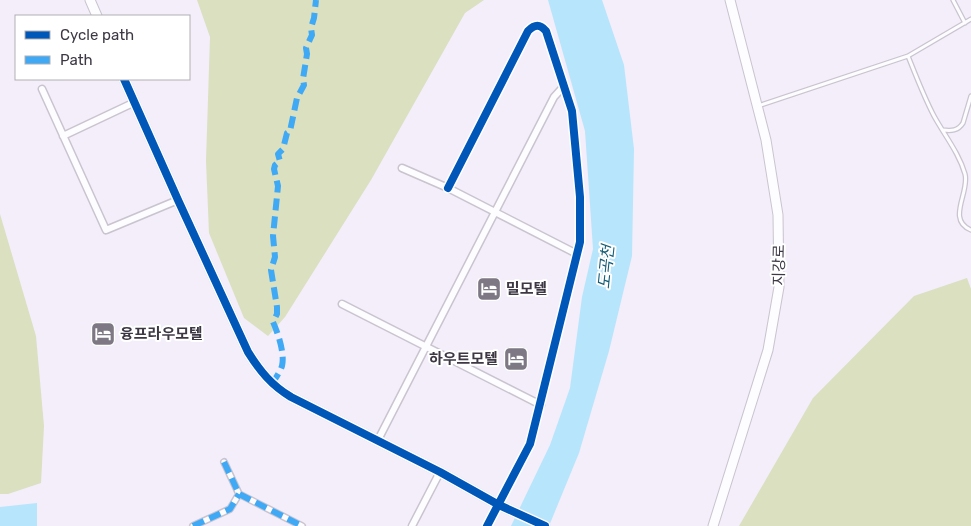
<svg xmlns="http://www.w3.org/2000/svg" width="971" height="526" viewBox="0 0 971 526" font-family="Rubik,'Noto Sans KR',sans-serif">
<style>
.green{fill:#dbe0c1}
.water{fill:#b7e5fc}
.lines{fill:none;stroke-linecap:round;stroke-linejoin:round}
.service-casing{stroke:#c9c4cf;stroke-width:5.5}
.pedestrian-casing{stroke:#c9c4cf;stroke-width:8}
.minor-casing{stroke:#c9c4cf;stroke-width:9}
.tertiary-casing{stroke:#c9c4cf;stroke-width:11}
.secondary-casing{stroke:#c9c4cf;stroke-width:11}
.service{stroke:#fdfcfe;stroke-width:3}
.pedestrian{stroke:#fdfcfe;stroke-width:5}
.minor{stroke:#fdfcfe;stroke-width:6}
.tertiary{stroke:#fdfcfe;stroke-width:9}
.secondary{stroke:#fdfcfe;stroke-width:9}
.quiet{stroke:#3fa9f5;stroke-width:6;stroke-dasharray:12 6;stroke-linecap:butt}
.cycleway-casing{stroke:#fff;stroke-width:11}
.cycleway{stroke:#0057b8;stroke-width:8}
.labels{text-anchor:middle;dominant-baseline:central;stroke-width:4;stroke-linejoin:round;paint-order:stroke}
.street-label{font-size:15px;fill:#3d3844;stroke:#fff}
.poi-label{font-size:15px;font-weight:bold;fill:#3d3844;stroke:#fff;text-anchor:start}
.water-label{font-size:16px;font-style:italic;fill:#155c75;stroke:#fff}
</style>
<rect width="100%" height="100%" fill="#f3eef9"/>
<path class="green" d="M 197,0 L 484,0 L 465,13 L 371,180 L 285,317 L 268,336 L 244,318 L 209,233 L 206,161 L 210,37 Z
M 0,214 L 36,336 L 44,426 L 41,483 L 8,494 L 0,494 Z
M 967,278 L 971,289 L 971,526 L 739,526 L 813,398 L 914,296 Z"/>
<path class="water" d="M 548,0 L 602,0 L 624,65 L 634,149 L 632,256 L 609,351 L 579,453 L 549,526 L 511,526 L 550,445 L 570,388 L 582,297 L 593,249 L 585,131 Z
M 37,503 L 37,526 L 0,526 L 0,507 Z"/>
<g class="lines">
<defs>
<path id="service" d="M 953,0 L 965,23
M 908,56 C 916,76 924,97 934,116 C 945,136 959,153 965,174 C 970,192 946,220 971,230
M 758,106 L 908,56 L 971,19
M 943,130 C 951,131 958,131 963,123 L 971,96"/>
<path id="pedestrian" d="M 224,462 L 239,494 L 302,526
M 193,526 L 230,509 L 239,494"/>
<path id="minor" d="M 42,89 L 106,230 L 178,200
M 63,136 L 135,102
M 402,168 L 448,188 L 577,254
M 448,188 L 528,31 C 535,24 540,24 546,31 L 572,111 L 580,197 L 580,242 L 530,444 L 487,526
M 342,304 L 541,405
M 378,440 L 554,97 L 564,86
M 412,526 L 440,472"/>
<path id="tertiary" d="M 90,0 L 97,16
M 124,79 L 178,200 L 248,352 C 260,371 271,385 291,397 L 440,472 L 499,505 L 545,526"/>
<path id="secondary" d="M 713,526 L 768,350 L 779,287 L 778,215 L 766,140 L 730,0"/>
</defs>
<use href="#service" class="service-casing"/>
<use href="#pedestrian" class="pedestrian-casing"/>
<use href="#minor" class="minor-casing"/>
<use href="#tertiary" class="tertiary-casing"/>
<use href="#secondary" class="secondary-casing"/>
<use href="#service" class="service"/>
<use href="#pedestrian" class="pedestrian"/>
<use href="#minor" class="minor"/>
<use href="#tertiary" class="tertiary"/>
<use href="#secondary" class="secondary"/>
<path class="quiet" d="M 272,384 C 275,379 280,372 282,366 C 285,354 278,333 273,322 L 277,314 L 277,307 L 271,270 L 275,257 L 273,236 L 278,186 L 274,169 L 275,165 L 280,161 L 278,154 L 283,149 L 287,133 L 290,131 L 297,98 L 304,85 L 303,79 L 307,54 L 306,48 L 312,35 L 311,28 L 314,18 L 316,0
M 224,462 L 239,494 L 302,526
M 193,526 L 230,509 L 239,494"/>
<defs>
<path id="cycleway" d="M 124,79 L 178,200 L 248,352 C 260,371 271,385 291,397 L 440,472 L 499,505 L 545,526
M 448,188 L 528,31 C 535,24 540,24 546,31 L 572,111 L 580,197 L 580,242 L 530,444 L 487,526"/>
</defs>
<use href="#cycleway" class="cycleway-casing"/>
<use href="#cycleway" class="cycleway"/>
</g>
<defs>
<symbol id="hotel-square" viewBox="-11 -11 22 22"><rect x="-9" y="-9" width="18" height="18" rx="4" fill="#7d7883" stroke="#fff"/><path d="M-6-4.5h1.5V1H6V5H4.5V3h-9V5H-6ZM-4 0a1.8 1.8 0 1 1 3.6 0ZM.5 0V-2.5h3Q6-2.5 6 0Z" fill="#fff"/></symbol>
</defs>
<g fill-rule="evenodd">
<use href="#hotel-square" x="475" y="275" width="28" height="28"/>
<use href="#hotel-square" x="89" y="320" width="28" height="28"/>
<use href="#hotel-square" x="502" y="345" width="28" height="28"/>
</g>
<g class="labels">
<g class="street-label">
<text transform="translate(779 265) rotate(-89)">지강로</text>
</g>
<g class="poi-label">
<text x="506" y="289">밀모텔</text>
<text x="120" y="334">융프라우모텔</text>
<text x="498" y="359" text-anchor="end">하우트모텔</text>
</g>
<g class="water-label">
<text transform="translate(606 267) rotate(-84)">도곡천</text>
</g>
</g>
<rect x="15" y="15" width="175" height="65" fill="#ffffff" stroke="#b1afb4"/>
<rect x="25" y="31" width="25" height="8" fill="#0057b8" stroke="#b1afb4"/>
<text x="60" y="40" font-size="15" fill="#3d3844">Cycle path</text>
<rect x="25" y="56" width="25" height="8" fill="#3fa9f5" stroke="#b1afb4"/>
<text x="60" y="65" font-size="15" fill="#3d3844">Path</text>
</svg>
